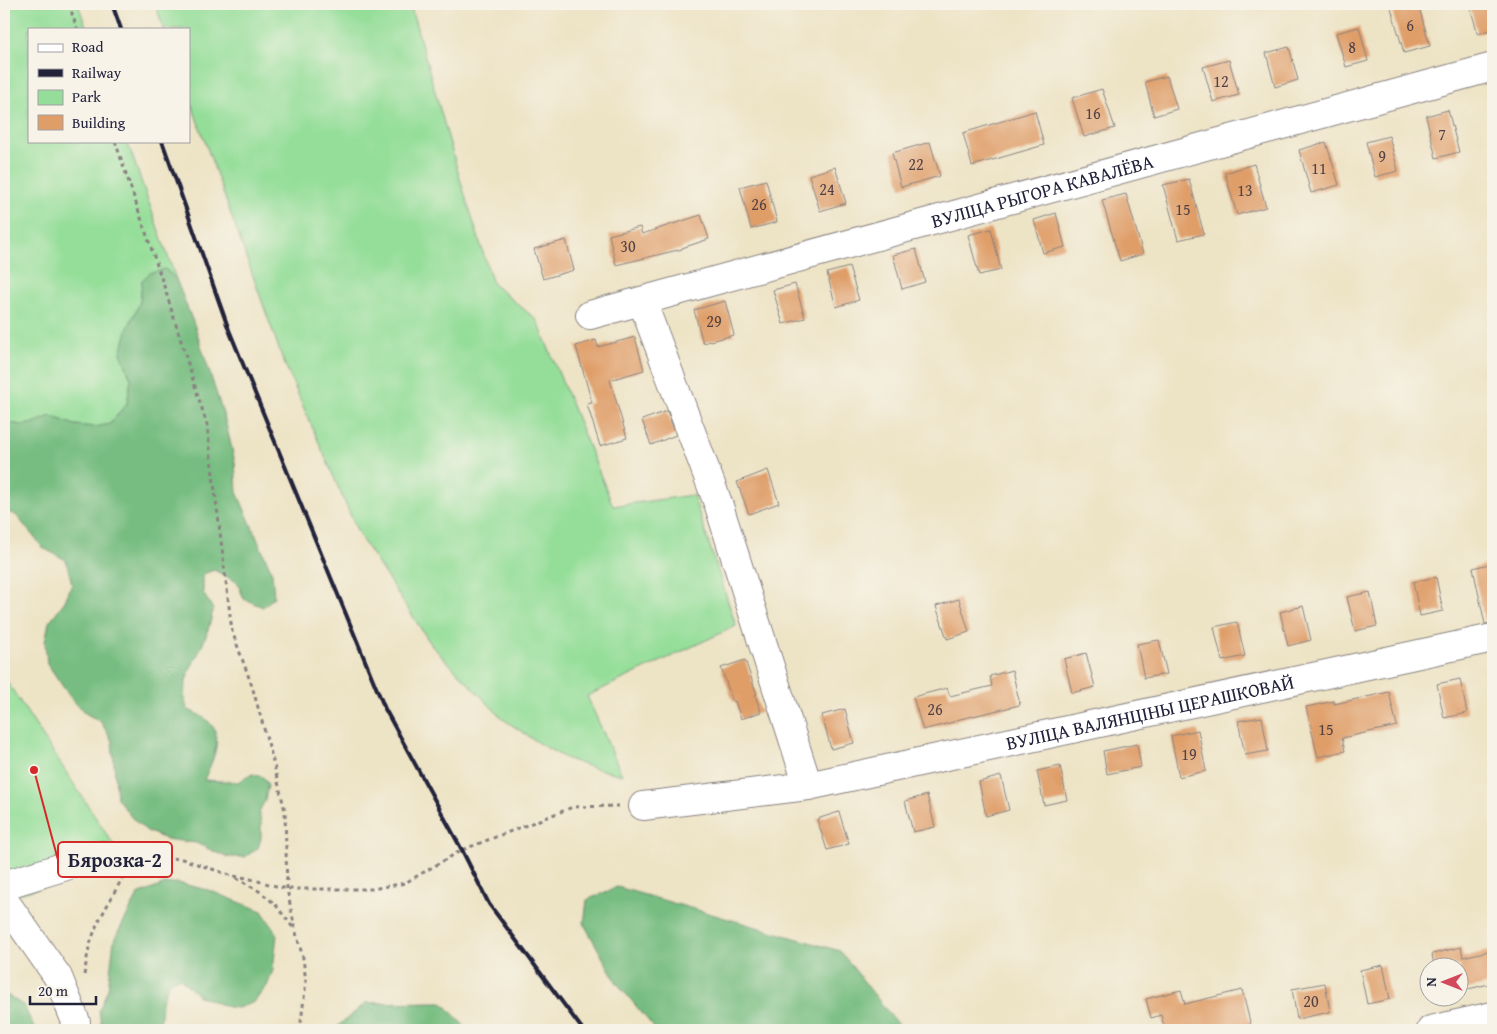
<svg xmlns="http://www.w3.org/2000/svg" width="1497" height="1034" viewBox="0 0 1497 1034" font-family="'Gentium Book Plus',serif">
<style>
.green{fill:#94de99;stroke:#5b806a}
.forest{fill:#77bd81;stroke:#4c705e}
.building{fill:#df9d68}
.lines{fill:none;stroke-linecap:round;stroke-linejoin:round}
.minor-casing{stroke:#888280;stroke-width:30}
.path{stroke:#888280;stroke-width:3;stroke-dasharray:4 4;stroke-linecap:butt}
.minor{stroke:#fff;stroke-width:28}
.rail{stroke:#22223b;stroke-width:4}
.labels{text-anchor:middle;dominant-baseline:central;stroke-width:4;stroke-linejoin:round;paint-order:stroke}
.number-label{font-size:16px;fill:#514146}
.street-label{font-size:19px;fill:#22223b;stroke:#f7f3e8}
.leader{fill:none;stroke:#d62828;stroke-width:2}
.callout-dot{fill:#d62828;stroke:#f7f3e8;stroke-width:2}
.callout{fill:#f7f3e8;stroke:#d62828;stroke-width:2}
.callout-label{font-size:20px;text-anchor:middle;font-weight:bold;fill:#22223b}
</style>
<rect width="100%" height="100%" fill="#f7f3e8"/>
<filter id="ink" filterUnits="userSpaceOnUse"><feTurbulence type="fractalNoise" baseFrequency=".02" numOctaves="2"/><feDisplacementMap in="SourceGraphic" scale="10" xChannelSelector="R" yChannelSelector="G"/><feConvolveMatrix kernelMatrix="1 2 1 2 8 2 1 2 1" color-interpolation-filters="sRGB"/></filter>
<filter id="wash" filterUnits="userSpaceOnUse"><feTurbulence type="fractalNoise" baseFrequency=".0096" numOctaves="4" result="noise"/><feDisplacementMap in="SourceGraphic" scale="20" xChannelSelector="R" yChannelSelector="G"/><feGaussianBlur stdDeviation="1.12" result="paint"/><feColorMatrix in="noise" values="0 0 0 0 0 0 0 0 0 0 0 0 0 0 0 0 0 1.4 0 .05"/><feComposite in="paint" operator="in"/></filter>
<g filter="url(#wash)">
<rect width="100%" height="100%" fill="#ede3c5"/>
<path class="green" d="M 4,4 L 78,4 L 87,29 L 29,29 L 29,141 L 127,141 L 176,279 L 165,269 L 142,280 L 140,302 L 127,330 L 121,353 L 131,379 L 127,403 L 110,424 L 94,427 L 75,425 L 51,416 C 31,424 24,429 4,420 Z
M 155,4 L 410,4 L 460,179 L 493,284 L 537,320 L 613,506 L 693,495 L 736,626 L 587,696 L 622,775 L 594,768 L 567,759 L 540,744 L 503,719 L 433,647 L 359,535 L 283,360 L 189,97 L 189,29 L 164,29 Z
M 4,677 L 126,864 L 4,898 Z"/>
<path class="forest" d="M 165,269 L 176,279 L 195,327 L 225,420 L 235,462 L 237,492 L 272,573 L 274,597 L 263,607 L 244,599 L 237,582 L 214,570 L 203,574 L 203,593 L 213,609 C 211,622 207,634 202,646 C 191,669 179,683 187,709 C 194,713 203,716 208,721 C 226,737 211,763 204,780 L 238,782 L 252,774 L 263,777 L 268,785 L 265,800 L 259,812 L 261,823 L 261,838 L 258,848 L 245,857 L 226,857 L 196,843 L 166,839 L 147,831 L 132,818 L 117,798 L 112,741 L 101,722 L 85,713 L 70,697 L 47,663 L 45,642 L 49,622 L 65,601 L 72,584 L 66,560 L 43,548 L 16,515 L 4,511 L 4,420 C 24,429 31,424 51,416 L 75,425 L 94,427 L 110,424 L 127,404 L 131,379 L 121,353 L 127,330 L 140,302 L 142,280 L 150,273 Z
M 178,883 L 208,890 L 262,911 L 277,934 L 273,970 L 267,986 L 254,1002 L 238,1008 L 228,1007 L 199,996 L 180,978 L 169,982 L 162,1001 L 160,1027 L 157,1030 L 102,1030 L 99,1010 L 108,989 L 114,940 L 138,895 L 165,884 Z
M 617,887 L 840,951 L 902,1030 L 656,1030 L 617,983 L 584,924 L 587,900 Z
M 4,993 L 24,1006 L 35,1030 L 4,1030 Z
M 442,1002 L 468,1030 L 333,1030 L 366,1003 Z"/>
<g id="blocks">
<path class="building" d="M 1390,4 L 1418,4 L 1430,46 L 1404,53 Z
M 1469,4 L 1493,4 L 1493,29 L 1478,34 Z
M 1359,27 L 1368,61 L 1346,67 L 1336,33 Z
M 1289,47 L 1298,80 L 1275,87 L 1266,53 Z
M 1229,60 L 1239,95 L 1213,102 L 1203,67 Z
M 1167,76 L 1177,109 L 1154,116 L 1145,82 Z
M 1102,89 L 1115,128 L 1084,137 L 1072,98 Z
M 1448,110 L 1459,152 L 1436,158 L 1426,116 Z
M 1035,111 L 1044,145 L 972,166 L 963,133 Z
M 1389,136 L 1398,171 L 1375,177 L 1366,142 Z
M 930,142 L 940,176 L 901,187 L 892,153 Z
M 1326,142 L 1339,185 L 1311,193 L 1299,150 Z
M 1254,164 L 1266,207 L 1237,215 L 1225,173 Z
M 835,167 L 846,203 L 820,211 L 809,175 Z
M 1189,179 L 1204,234 L 1178,240 L 1163,185 Z
M 766,180 L 777,222 L 751,229 L 740,187 Z
M 1126,194 L 1143,254 L 1120,261 L 1102,200 Z
M 1056,213 L 1065,247 L 1043,253 L 1034,220 Z
M 701,215 L 709,239 L 682,248 L 682,249 L 616,265 L 609,235 L 640,227 L 642,234 Z
M 991,229 L 1001,270 L 979,275 L 968,235 Z
M 566,240 L 574,270 L 543,279 L 534,249 Z
M 916,249 L 925,282 L 902,289 L 893,255 Z
M 849,267 L 859,300 L 836,307 L 827,273 Z
M 795,284 L 805,318 L 783,324 L 773,290 Z
M 725,301 L 734,335 L 703,343 L 694,310 Z
M 635,337 L 644,370 L 610,380 L 627,438 L 600,446 L 587,404 L 592,403 L 576,346 L 596,340 L 598,347 Z
M 667,411 L 676,435 L 651,445 L 642,420 Z
M 768,470 L 779,503 L 749,514 L 737,482 Z
M 1493,563 L 1493,623 L 1485,624 L 1473,568 Z
M 1436,577 L 1443,611 L 1420,616 L 1413,582 Z
M 1370,592 L 1377,626 L 1355,631 L 1347,597 Z
M 959,599 L 969,632 L 947,639 L 936,606 Z
M 1303,606 L 1311,640 L 1288,646 L 1280,612 Z
M 1237,622 L 1245,656 L 1222,661 L 1214,627 Z
M 1159,640 L 1167,674 L 1144,678 L 1137,644 Z
M 1086,653 L 1095,687 L 1072,693 L 1064,659 Z
M 745,660 L 757,695 L 755,695 L 761,712 L 741,719 L 735,701 L 733,702 L 721,668 Z
M 1012,670 L 1020,705 L 956,720 L 957,721 L 923,730 L 913,697 L 947,688 L 950,696 L 992,686 L 990,676 Z
M 1460,679 L 1467,713 L 1444,718 L 1437,684 Z
M 1389,692 L 1397,726 L 1342,738 L 1345,751 L 1318,757 L 1306,707 L 1334,701 L 1334,704 Z
M 845,709 L 854,743 L 831,749 L 822,715 Z
M 1262,717 L 1268,751 L 1245,755 L 1238,721 Z
M 1198,730 L 1206,771 L 1179,777 L 1171,736 Z
M 1137,744 L 1141,767 L 1107,774 L 1103,751 Z
M 1060,766 L 1067,800 L 1044,805 L 1037,771 Z
M 1001,776 L 1009,810 L 986,816 L 979,782 Z
M 927,795 L 935,827 L 913,832 L 905,801 Z
M 839,812 L 849,844 L 827,850 L 817,819 Z
M 1461,947 L 1463,957 L 1493,950 L 1493,983 L 1460,991 L 1460,966 L 1430,966 L 1434,965 L 1432,954 Z
M 1383,965 L 1390,999 L 1367,1004 L 1360,970 Z
M 1325,983 L 1330,1012 L 1297,1019 L 1292,989 Z
M 1181,990 L 1185,1004 L 1242,990 L 1252,1030 L 1165,1030 L 1161,1015 L 1151,1018 L 1146,999 Z"/>
</g>
</g>
<g filter="url(#ink)">
<use href="#blocks" fill-opacity="0" stroke="#888280" stroke-width="1"/>
<g class="lines">
<defs>
<g id="minor">
<path d="M 642,301 L 719,506 L 808,786"/>
<path id="s1" d="M 590,315 L 1493,67"/>
<path id="s2" d="M 643,806 L 808,786 L 1493,638"/>
<path d="M 4,885 L 102,855"/>
<path d="M 4,900 L 58,977 L 76,1022 L 75,1030"/>
<path d="M 1431,1030 L 1493,1016"/>
</g>
</defs>
<use href="#minor" class="minor-casing"/>
<path class="path" d="M 69,4 L 77,29
M 115,141 L 165,289 L 207,425 L 232,631 L 252,686 L 272,757 L 285,811 L 287,889 L 295,929 L 303,958 L 306,982 L 300,1030
M 125,855 L 182,859 L 233,876 L 247,878 L 287,889 L 372,889 L 405,883 L 462,850 L 573,807 L 619,806
M 236,878 L 259,891 L 275,904 L 294,929
M 84,975 L 89,947 L 97,924 L 135,855"/>
<use href="#minor" class="minor"/>
<path class="rail" d="M 112,4 L 121,29
M 162,141 L 229,330 L 385,709 L 462,850 L 489,904 L 583,1030"/>
</g>
</g>
<g class="labels">
<g class="number-label">
<text x="1410" y="25">6</text>
<text x="1352" y="47">8</text>
<text x="1221" y="81">12</text>
<text x="1093" y="113">16</text>
<text x="1442" y="134">7</text>
<text x="1382" y="156">9</text>
<text x="916" y="164">22</text>
<text x="1319" y="168">11</text>
<text x="827" y="189">24</text>
<text x="1245" y="190">13</text>
<text x="759" y="204">26</text>
<text x="1183" y="209">15</text>
<text x="628" y="246">30</text>
<text x="714" y="321">29</text>
<text x="935" y="709">26</text>
<text x="1326" y="729">15</text>
<text x="1189" y="754">19</text>
<text x="1311" y="1001">20</text>
</g>
<g class="street-label">
<text stroke="none"><textPath href="#s1" startOffset="469">ВУЛІЦА РЫГОРА КАВАЛЁВА</textPath></text>
<text stroke="none"><textPath href="#s2" startOffset="516">ВУЛІЦА ВАЛЯНЦІНЫ ЦЕРАШКОВАЙ</textPath></text>
</g>
</g>
<path class="leader" d="M34 770L58 860"/>
<circle class="callout-dot" cx="34" cy="770" r="5"/>
<rect class="callout" x="58" y="842" width="114" height="35" rx="5"/>
<g class="callout-label">
<text x="115" y="867">Бярозка-2</text>
</g>
<rect width="1497" height="1034" fill="none" stroke="#f7f3e8" stroke-width="20"/>
<rect x="28" y="28" width="162" height="115" fill="#f7f3e8" stroke="#a29fa3"/>
<rect x="38" y="44" width="25" height="8" fill="#ffffff" stroke="#a29fa3"/>
<text x="72" y="52" font-size="15" fill="#22223b">Road</text>
<rect x="38" y="69" width="25" height="8" fill="#22223b" stroke="#a29fa3"/>
<text x="72" y="78" font-size="15" fill="#22223b">Railway</text>
<rect x="38" y="90" width="25" height="15" fill="#94de99" stroke="#a29fa3"/>
<text x="72" y="102" font-size="15" fill="#22223b">Park</text>
<rect x="38" y="115" width="25" height="15" fill="#df9d68" stroke="#a29fa3"/>
<text x="72" y="128" font-size="15" fill="#22223b">Building</text>
<g transform="translate(1444 982) rotate(270)"><circle r="24" fill="#f7f3e8" stroke="#a29fa3"/>
<path d="M0-4L9 19L0 12L-9 19Z" fill="#d1495b"/>
<text y="-8" font-size="14" font-weight="bold" text-anchor="middle" fill="#22223b">N</text>
</g>
<path d="M30 996v8h66v-8" fill="none" stroke="#22223b" stroke-width="2.5"/>
<text x="38" y="996" font-size="15" fill="#22223b" stroke="#f7f3e8" stroke-width="4" paint-order="stroke">20 m</text>
</svg>
